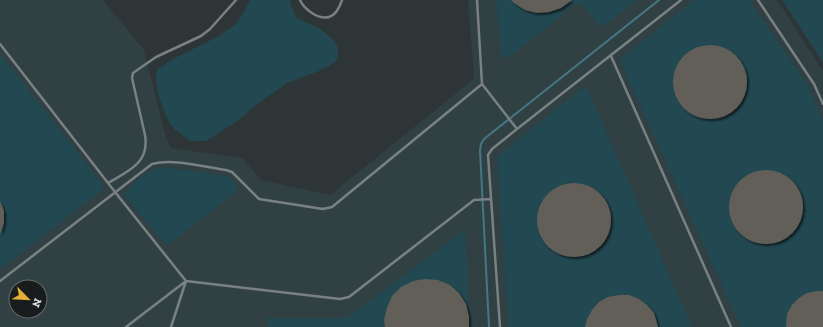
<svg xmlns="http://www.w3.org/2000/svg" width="823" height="327" viewBox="0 0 823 327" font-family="'Zilla Slab',serif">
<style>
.built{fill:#314043;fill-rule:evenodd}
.green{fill:#224851}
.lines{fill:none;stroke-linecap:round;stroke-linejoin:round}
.stream{stroke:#437884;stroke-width:2}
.building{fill:#625f59;filter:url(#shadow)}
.lane{stroke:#798183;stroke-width:2.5}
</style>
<defs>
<filter id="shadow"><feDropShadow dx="2" dy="2" stdDeviation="1" flood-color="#0009"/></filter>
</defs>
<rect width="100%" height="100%" fill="#2e3537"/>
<path class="built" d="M 0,0 L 103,0 L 144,50 L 166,138 L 171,148 L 242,158 L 261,180 L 330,195 L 470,82 L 474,77 L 468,0 L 777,0 L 823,71 L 823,327 L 0,327 ZM 16,287 L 40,287 L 40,311 L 16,311 Z"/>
<path class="green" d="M 251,0 L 290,0 L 292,8 L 297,18 L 321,29 L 334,41 L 338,47 L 338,59 L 329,66 L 319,71 L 287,83 L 256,105 L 239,120 L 206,141 L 190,141 L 174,129 L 167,118 L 158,94 L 157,85 L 156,73 L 158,69 L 175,58 L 219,36 L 236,24 Z
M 496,0 L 637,0 L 604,26 L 598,25 L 582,5 L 577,3 L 507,59 L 502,56 Z
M 694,0 L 749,0 L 808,86 L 823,120 L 823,327 L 741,327 L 620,61 L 623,57 Z
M 782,0 L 823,0 L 823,62 Z
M 0,54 L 102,184 L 101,191 L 0,269 Z
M 587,88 L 692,327 L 509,327 L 497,158 L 499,155 L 581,89 Z
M 160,167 L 228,176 L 236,183 L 237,191 L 169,244 L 165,244 L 124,195 C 132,183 146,172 160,167 Z
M 465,230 L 470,327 L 268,327 L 268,318 L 343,318 L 350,316 Z"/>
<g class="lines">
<path class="stream" d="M 489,327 L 480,150 L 481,144 L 484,139 L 659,0"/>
</g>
<path class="building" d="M 511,0 L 572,0 L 561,8 L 549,12 L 537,13 L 525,10 L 514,3 Z
M673 82a37 37 0 1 1 74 0a37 37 0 1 1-74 0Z
M729 207a37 37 0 1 1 74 0a37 37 0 1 1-74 0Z
M537 220a37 37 0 1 1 74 0a37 37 0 1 1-74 0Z
M 0,201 L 4,211 L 4,223 L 0,235 Z
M 425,279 L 438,280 L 450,285 L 459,293 L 466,304 L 469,317 L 469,327 L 385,327 L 384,320 L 387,308 L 392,296 L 401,287 L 413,281 Z
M 818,291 L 823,291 L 823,327 L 786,327 L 787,314 L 792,305 L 799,298 L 807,293 Z
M 619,295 L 629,295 L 639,299 L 647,305 L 654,313 L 658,327 L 585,327 L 587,319 L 592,310 L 599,302 L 608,297 Z"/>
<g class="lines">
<path class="lane" d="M 300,0 C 304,9 318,20 329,17 C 336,15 340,6 342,0
M 477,0 L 482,84
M 758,0 L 814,84 L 823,104
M 0,44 L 115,192 L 186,281 L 126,327
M 611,56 L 731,327
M 108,183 C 128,171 150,163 145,135 L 132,78 L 133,73 L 156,57 L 201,36 L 210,29 L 236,0
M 0,281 L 152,164 C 173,158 203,167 226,170 L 232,172 L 259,199 L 323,209 L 332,207 L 482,84 L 517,129
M 171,327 L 186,281 L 340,299 L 349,297 L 474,200 L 491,199
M 500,327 L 488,155 L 492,149 L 517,129 L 681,0"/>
</g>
<g transform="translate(28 299) rotate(114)"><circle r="19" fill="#191c1d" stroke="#686c6d"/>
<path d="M0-3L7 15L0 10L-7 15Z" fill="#e5ad35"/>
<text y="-6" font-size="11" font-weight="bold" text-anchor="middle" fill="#dee3e4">N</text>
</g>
</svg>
